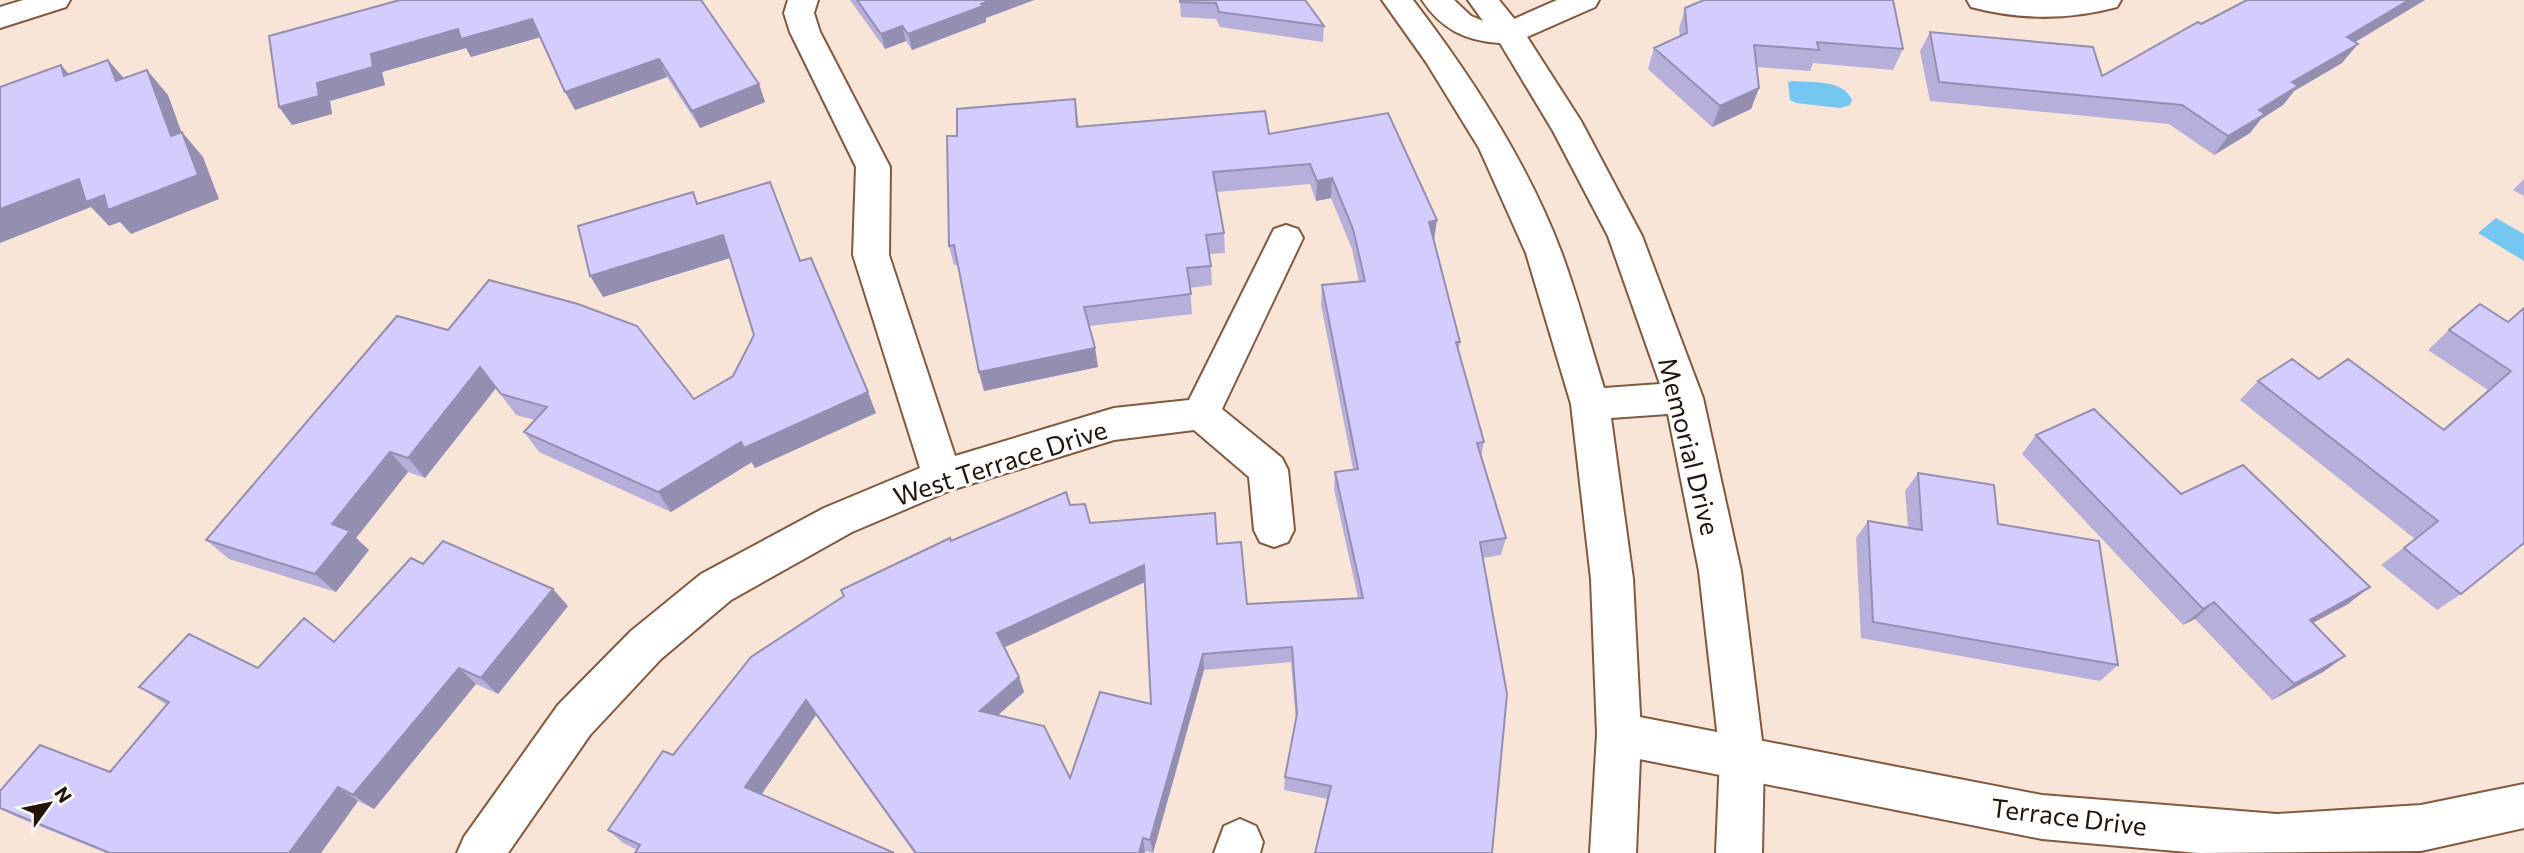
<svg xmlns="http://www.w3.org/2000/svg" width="2524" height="853" viewBox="0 0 2524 853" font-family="Commissioner,sans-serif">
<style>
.water{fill:#75c7f1}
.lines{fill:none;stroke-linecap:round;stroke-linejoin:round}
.minor-casing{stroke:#83583d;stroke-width:4}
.primary-casing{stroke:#83583d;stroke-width:4}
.minor{fill:#fff;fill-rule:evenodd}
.primary{fill:#fff;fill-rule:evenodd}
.wall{fill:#b6afda;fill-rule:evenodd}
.shaded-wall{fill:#948fb1}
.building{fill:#d4ccfd;stroke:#948fb1;stroke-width:2;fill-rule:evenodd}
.labels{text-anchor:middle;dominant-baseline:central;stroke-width:6;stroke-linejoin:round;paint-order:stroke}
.street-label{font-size:26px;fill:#241308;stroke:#fff}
</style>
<rect width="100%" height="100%" fill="#f9e4d8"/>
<path class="water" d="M 1792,81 C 1813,83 1843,79 1852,100 L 1850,105 L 1840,108 L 1796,103 L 1790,100 L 1788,82 Z
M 2496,218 L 2524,234 L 2524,261 L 2478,233 Z"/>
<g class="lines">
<defs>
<path id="minor" d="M 23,0 L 70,0 L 66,7 L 0,28 L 0,7 Z
M 788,0 L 818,0 L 814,13 L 820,32 L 890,167 L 889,255 L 955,456 L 1114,408 L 1189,400 L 1274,229 L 1286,225 L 1298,229 L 1303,238 L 1222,409 L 1282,458 L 1288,470 L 1294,530 L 1288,542 L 1274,547 L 1260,542 L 1254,530 L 1249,477 L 1194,430 L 1114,440 L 951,490 L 852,532 L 731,600 L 661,659 L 590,735 L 508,853 L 457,853 L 464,837 L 558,705 L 631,631 L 701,574 L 824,508 L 920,468 L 853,255 L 856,167 L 790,32 L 784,13 Z
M 1557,0 L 1599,0 L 1595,7 L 1520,40 L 1509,43 L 1498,40 L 1494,33 L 1498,26 Z
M 1967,0 L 2121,0 L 2117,7 C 2069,20 2019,20 1971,7 Z
M 1619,713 L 2042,795 L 2277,814 L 2421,805 L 2524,784 L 2524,828 L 2421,851 L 2198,853 L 2042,839 L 1619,755 L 1603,749 L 1597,734 L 1603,719 Z
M 1240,819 L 1256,826 L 1263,842 L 1260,853 L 1214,853 L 1224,826 Z"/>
<path id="primary" d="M 1382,0 L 1413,0 C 1472,77 1528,163 1562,254 C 1578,298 1590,343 1604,388 L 1660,384 L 1608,236 L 1553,131 L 1500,43 C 1466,41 1441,29 1422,0 L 1454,0 L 1471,16 L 1483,21 L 1468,0 L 1499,0 L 1520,26 L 1581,121 L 1642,236 L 1703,398 L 1741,571 L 1764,757 L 1762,853 L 1716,853 L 1720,757 L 1699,571 L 1668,414 L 1611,418 L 1633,579 L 1641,734 L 1636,853 L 1590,853 L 1597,734 L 1591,579 L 1571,404 L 1526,253 L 1479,148 L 1426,62 Z"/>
</defs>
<use href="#minor" class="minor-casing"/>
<use href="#primary" class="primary-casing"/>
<use href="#minor" class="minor"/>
<use href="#primary" class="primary"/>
</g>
<path class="wall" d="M 400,0 L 759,84 L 765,102 L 700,128 L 667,77 L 575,110 L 540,37 L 471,57 L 466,48 L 382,72 L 385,85 L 330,101 L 332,114 L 292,125 Z
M 850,0 L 1034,0 L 986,18 L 986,22 L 912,50 L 906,41 L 885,49 Z
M 1305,0 L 1324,26 L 1323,42 L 1220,27 L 1216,19 L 1181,17 L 1180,2 Z
M 2247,0 L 2425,0 L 2355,42 L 2342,63 L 2294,91 L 2283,105 L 2261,119 L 2250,133 L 2214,155 L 2169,124 L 1930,101 L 1920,51 L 1930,32 L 2102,76 Z
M 1685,8 L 1903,49 L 1893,70 L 1813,63 L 1810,71 L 1757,67 L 1759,88 L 1751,109 L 1712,127 L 1648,69 L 1654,48 L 1680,37 L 1679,29 Z
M 1075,99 L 1079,127 L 1269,134 L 1437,220 L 1433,240 L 1460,342 L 1458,352 L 1484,442 L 1481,456 L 1506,538 L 1501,555 L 1483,558 L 1328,799 L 1284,790 L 1285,777 L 1296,721 L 1291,662 L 1204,670 L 1153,853 L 1146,851 L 1145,853 L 914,853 L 816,715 L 761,794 L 637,850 L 623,843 L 608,830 L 673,755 L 951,541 L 1070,505 L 1090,523 L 1217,544 L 1247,604 L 1358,598 L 1334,489 L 1335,472 L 1353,469 L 1321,305 L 1322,285 L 1359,282 L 1352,249 L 1331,198 L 1316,201 L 1310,184 L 1217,192 L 1224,233 L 1225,253 L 1209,254 L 1211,266 L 1212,285 L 1190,288 L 1192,314 L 1089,326 L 1095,348 L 1098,367 L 984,391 L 979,372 L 958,265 L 954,265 L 949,246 L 957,136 ZM 1145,582 L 1151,704 L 1070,778 L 998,715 L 1024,692 L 1019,677 L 1005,647 Z
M 2524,179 L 2524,196 L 2513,190 Z
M 698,203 L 779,204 L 801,261 L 876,413 L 755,468 L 752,462 L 671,512 L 539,452 L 524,432 L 535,420 L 516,415 L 496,388 L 425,478 L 408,472 L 356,538 L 369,550 L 336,592 L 229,559 L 206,540 L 397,316 L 694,399 L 733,376 L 754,335 L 730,258 L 603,297 Z
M 2524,308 L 2461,594 L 2437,610 L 2381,565 L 2415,539 L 2240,400 L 2258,381 L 2319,379 L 2443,429 L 2488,390 L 2428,350 L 2449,330 L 2508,322 Z
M 2036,435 L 2181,494 L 2348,604 L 2313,623 L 2345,656 L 2323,672 L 2272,700 L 2195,619 L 2183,625 L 2022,454 Z
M 1918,473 L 1998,524 L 2118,665 L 2100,681 L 1861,638 L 1856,538 L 1868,521 L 1908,527 L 1905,491 Z
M 423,564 L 568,606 L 498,694 L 476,684 L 374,809 L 358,801 L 321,853 L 106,853 L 17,817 L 0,809 L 0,791 L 110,772 L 167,705 L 139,687 L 258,668 L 334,642 Z"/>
<path class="shaded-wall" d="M 991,0 L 1034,0 L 986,18 L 986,22 L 912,50 L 908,34 Z
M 2409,0 L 2425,0 L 2332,56 L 2347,37 Z
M 532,19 L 541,37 L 471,57 L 466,48 L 382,72 L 385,85 L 330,101 L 332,114 L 292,125 L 279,107 L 317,83 L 371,54 L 458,29 Z
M 902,26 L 906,41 L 885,49 L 881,34 Z
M 2358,44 L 2342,63 L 2294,91 L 2283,105 L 2261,119 L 2250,133 L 2214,155 L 2228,136 L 2292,82 Z
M 659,59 L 667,77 L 575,110 L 565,92 Z
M 108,60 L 130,85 L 116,81 Z
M 61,65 L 83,90 L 64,76 Z
M 147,70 L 168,95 L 192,161 L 171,136 Z
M 759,84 L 765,102 L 700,128 L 692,111 Z
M 1759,88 L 1751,109 L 1712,127 L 1720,106 Z
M 182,132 L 203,157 L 219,199 L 131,234 L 120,222 L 109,226 L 91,207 L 0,243 L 0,209 Z
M 1332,178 L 1331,198 L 1316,201 L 1317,181 Z
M 1437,220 L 1434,240 L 1426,241 L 1429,222 Z
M 723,235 L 733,257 L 603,297 L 590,276 Z
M 1095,348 L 1098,367 L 984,391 L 979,372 Z
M 480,367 L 496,388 L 425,478 L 408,458 Z
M 868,392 L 876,413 L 755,468 L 744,448 Z
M 741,442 L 752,462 L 671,512 L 658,492 Z
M 390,452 L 408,472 L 356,538 L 369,550 L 336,592 L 315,574 L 332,524 Z
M 1144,565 L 1147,581 L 1003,648 L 997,633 Z
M 2370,587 L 2348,604 L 2288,636 L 2310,620 Z
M 553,589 L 568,606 L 498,694 L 481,678 Z
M 2214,602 L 2195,619 L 2183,625 L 2203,609 Z
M 1203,654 L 1204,670 L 1153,853 L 1150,840 Z
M 2345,656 L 2323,672 L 2272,700 L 2294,684 Z
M 459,668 L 476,684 L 374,809 L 353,795 Z
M 1019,677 L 1024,692 L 986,726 L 980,711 Z
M 806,700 L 816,715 L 757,801 L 745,787 Z
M 338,787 L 358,801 L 321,853 L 289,853 Z
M 1143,838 L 1145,853 L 1139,853 Z"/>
<path class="building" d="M 400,0 L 701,0 L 759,84 L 692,111 L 659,59 L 565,92 L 532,19 L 461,39 L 458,29 L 371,54 L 373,67 L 317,83 L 319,96 L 279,107 L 269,36 Z
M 857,0 L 991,0 L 981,4 L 983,6 L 908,34 L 902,26 L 881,34 Z
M 1180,0 L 1305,0 L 1324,26 L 1219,12 L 1216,3 L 1180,2 Z
M 1704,0 L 1893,0 L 1903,49 L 1817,42 L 1819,50 L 1754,45 L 1759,88 L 1720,106 L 1654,48 L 1687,33 L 1685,8 Z
M 2247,0 L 2409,0 L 2347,37 L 2358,44 L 2292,82 L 2298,86 L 2259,110 L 2265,114 L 2228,136 L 2182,105 L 1939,82 L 1930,32 L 2093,47 L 2102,76 L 2198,22 L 2201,24 Z
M 108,60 L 116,81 L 147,70 L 171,136 L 182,132 L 198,175 L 108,210 L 104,195 L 86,202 L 79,179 L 0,209 L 0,87 L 61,65 L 64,76 Z
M 1075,99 L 1077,127 L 1265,111 L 1269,134 L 1388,113 L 1437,220 L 1429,222 L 1460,342 L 1456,342 L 1484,442 L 1477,443 L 1506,538 L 1480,542 L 1507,694 L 1492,853 L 1315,853 L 1331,786 L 1285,777 L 1297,714 L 1292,647 L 1203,654 L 1150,840 L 1143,838 L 1139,853 L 916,853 L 806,700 L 745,787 L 894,853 L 635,853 L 640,845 L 608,830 L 663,751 L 673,755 L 751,657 L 844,596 L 841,590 L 950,538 L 951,541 L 1066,492 L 1070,505 L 1085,504 L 1090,523 L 1215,513 L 1217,544 L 1241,542 L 1247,604 L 1363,598 L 1335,472 L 1358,469 L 1322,285 L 1365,281 L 1353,229 L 1332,178 L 1317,181 L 1310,164 L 1213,172 L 1224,233 L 1206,235 L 1211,266 L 1187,268 L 1191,294 L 1084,307 L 1095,348 L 979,372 L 954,245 L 949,246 L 947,136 L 957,136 L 957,109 ZM 1144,565 L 1151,704 L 1100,692 L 1070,778 L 1044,726 L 980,711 L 1019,677 L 997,633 Z
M 770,182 L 800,261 L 811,258 L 868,392 L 744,448 L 741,442 L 658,492 L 524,432 L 547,407 L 501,394 L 480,367 L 408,458 L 390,452 L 332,524 L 350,531 L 315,574 L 206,540 L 397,316 L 448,330 L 489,280 L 578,304 L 637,326 L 694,399 L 733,376 L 754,335 L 723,235 L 590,276 L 578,226 L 693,192 L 697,204 Z
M 2480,304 L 2508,322 L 2524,308 L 2524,543 L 2461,594 L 2404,548 L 2438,521 L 2258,381 L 2292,359 L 2319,379 L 2348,359 L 2444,430 L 2511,371 L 2449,330 Z
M 2094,409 L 2181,494 L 2243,465 L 2370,587 L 2310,620 L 2345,656 L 2294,684 L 2214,602 L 2203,609 L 2036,435 Z
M 1918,473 L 1994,485 L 1998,524 L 2099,541 L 2118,665 L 1873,622 L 1868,521 L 1922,530 Z
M 443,541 L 553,589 L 481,678 L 459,668 L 353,795 L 338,787 L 289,853 L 107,853 L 108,852 L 0,808 L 0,791 L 40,745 L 110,772 L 169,702 L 139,687 L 189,634 L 258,668 L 304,618 L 334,642 L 411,558 L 423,564 Z"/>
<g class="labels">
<g class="street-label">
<text transform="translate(1690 446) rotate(76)">Memorial Drive</text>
<text transform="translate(1000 462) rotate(-18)">West Terrace Drive</text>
<text transform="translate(2069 816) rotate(7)">Terrace Drive</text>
</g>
</g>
<g transform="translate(49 804) rotate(57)" stroke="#ffffff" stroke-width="5" paint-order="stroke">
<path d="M0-5L12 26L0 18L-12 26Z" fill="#241308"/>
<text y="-10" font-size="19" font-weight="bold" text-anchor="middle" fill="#241308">N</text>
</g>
</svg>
